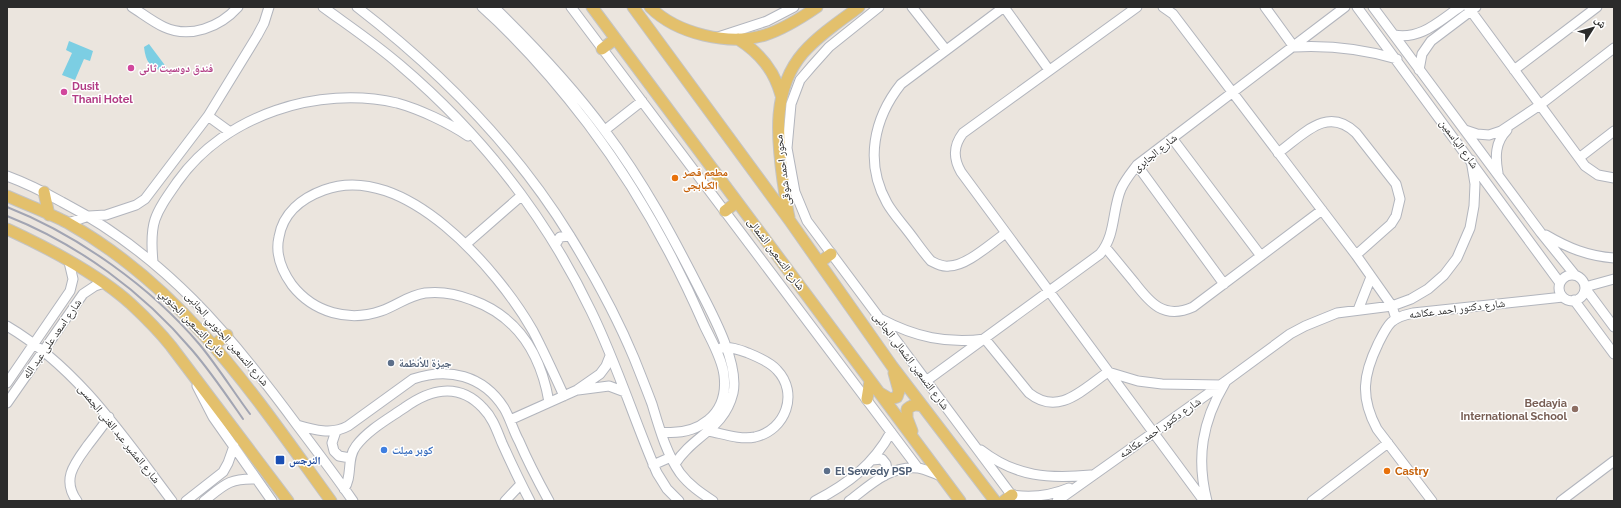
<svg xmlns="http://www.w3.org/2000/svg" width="1621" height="508" viewBox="0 0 1621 508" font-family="Raleway,'Noto Naskh Arabic',sans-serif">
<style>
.water{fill:#7ccee3}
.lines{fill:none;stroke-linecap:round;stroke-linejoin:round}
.minor-casing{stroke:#b2b5bd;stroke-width:11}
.major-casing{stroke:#c4c4c4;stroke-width:13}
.minor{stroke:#fff;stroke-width:9}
.major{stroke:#e3c06c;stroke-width:11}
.rail{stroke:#a2a5b3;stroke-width:2}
.hotel-dot{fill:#d1479c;stroke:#fff;stroke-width:1.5}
.food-dot{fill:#e8710a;stroke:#fff;stroke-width:1.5}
.service-dot{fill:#5c6f8a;stroke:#fff;stroke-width:1.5}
.education-dot{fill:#8d6e63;stroke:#fff;stroke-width:1.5}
.shop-dot{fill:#3f7fe0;stroke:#fff;stroke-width:1.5}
.transit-dot{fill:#1a4fb4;stroke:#fff;stroke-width:1.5}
.labels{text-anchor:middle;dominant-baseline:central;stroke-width:3;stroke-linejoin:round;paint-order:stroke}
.hotel-label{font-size:11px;font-weight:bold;fill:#b23c85;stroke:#fff;text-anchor:start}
.street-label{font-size:11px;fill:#2b2b2b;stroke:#fff}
.food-label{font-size:11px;font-weight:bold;fill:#c56008;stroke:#fff;text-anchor:start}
.service-label{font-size:11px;font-weight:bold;fill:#4e5e75;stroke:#fff;text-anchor:start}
.education-label{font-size:11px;font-weight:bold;fill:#785e54;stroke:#fff;text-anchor:end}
.shop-label{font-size:11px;font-weight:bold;fill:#366cbe;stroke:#fff;text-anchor:start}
.transit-label{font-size:11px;font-weight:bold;fill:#164399;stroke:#fff;text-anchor:start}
</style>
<rect width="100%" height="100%" fill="#ebe5de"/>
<path class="water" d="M 69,41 L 93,51 L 90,61 L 84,59 L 75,80 L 62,75 L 72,53 L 66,50 Z
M 149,44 L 167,68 L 163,72 C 149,66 146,62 144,47 Z"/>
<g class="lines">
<defs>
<path id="minor" d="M 132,7 C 143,14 153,22 164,27 C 190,39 220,27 238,7
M 323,7 C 349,26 376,44 400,65 C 480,133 546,217 591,311 C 617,364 634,420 657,473 L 667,489 L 679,501
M 357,7 C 440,71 515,147 570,236 C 594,275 616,315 634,358 C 640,373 646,388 652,404 C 659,427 666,453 680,473 C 689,485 701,493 713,501
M 482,7 C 521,42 556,82 588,124 C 635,186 673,254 704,325 C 711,340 722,358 724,375 C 729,415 698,436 661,432
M 494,7 C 534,46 572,86 605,131 C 643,181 673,237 702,294 C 715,319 739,365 733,393 C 724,430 693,435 675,464
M 571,7 L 918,468
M 879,7 L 829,47 L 812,66 L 800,80 L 791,104 L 787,148 L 795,192 L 807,221 L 1016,501
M 912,7 L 946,50
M 1004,7 L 901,84 C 874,118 864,162 887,203 C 892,212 900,221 907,230 C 915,240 922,251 931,261 C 937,264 942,267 949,266 C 967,266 991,243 1006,233
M 1004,7 L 1049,70
M 1137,7 L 963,133 C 953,146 953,158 961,172 L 1204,501
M 1163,7 L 1173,14 L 1356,255 L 1392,306 L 1396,319
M 1265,7 L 1294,47 C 1330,45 1363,49 1397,59
M 1357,7 L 1560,283
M 1373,7 L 1541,233 L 1575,275
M 1468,7 L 1585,166 L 1598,175 L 1614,178
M 1394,35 C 1421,40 1439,21 1460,7
M 718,37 L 767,21 L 794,7
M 1419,70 L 1422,54 L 1431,41 L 1476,7
M 1514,70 L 1597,7
M 208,116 L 230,132
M 605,130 L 642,101
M 1465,130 L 1477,134 L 1489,135 L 1501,131 L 1540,105 L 1614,48
M 1172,138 L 1261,256
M 1278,153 C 1303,135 1327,105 1356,133 L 1396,184 L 1400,199 L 1396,216 L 1391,224 L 1356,255
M 1579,158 L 1614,131
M 1137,165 L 1224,284
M 1498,173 C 1495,157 1495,142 1507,130
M 7,176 C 26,183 44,192 62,202 C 164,255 230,334 297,425 C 316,450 335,475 353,501
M 68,223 L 89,216 L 106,215 L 136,205 L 145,199 L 208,116 L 257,36 L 264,23 L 269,7
M 1546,235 C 1568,248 1588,256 1614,258
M 466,244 L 521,196
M 555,245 L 560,237 L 570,236
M 1106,248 C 1115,259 1124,270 1134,282 C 1150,303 1164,320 1193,307 L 1322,210
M 153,262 C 149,221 155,214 178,181 C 225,115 318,85 397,103 C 419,109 449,123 468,136
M1559 288a13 13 0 1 1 26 0a13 13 0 1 1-26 0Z
M 1585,287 L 1614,279
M 1585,288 L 1614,327
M 1574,300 L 1614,354
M 1358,310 L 1371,277
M 881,319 C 915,337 947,344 985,339 L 1029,393 C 1059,417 1083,389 1108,372 L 1138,381 L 1162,384 L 1221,385
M 7,326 C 78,368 123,436 172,501
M 926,381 L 1100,254 C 1116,235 1112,210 1121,189 C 1125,180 1131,173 1137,165 L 1345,7
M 7,383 L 70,291 L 73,279 L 69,262
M 197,386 L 213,417 L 272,501
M 578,390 L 609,386 L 625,392
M 549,402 C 541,355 519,317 472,300 C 457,294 442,291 425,293 C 407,296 398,305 381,311 C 349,322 314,313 292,285 C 282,271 275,254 279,237 C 283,213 302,198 324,190 C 404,160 498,270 533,331 C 544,352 554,374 564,396
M 7,403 L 83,294 L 95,286 L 104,283
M 510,420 L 577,390 L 600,374 L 606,366 L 610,356
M 297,425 C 314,430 332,435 348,426 L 413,379 C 448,367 483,375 504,408 C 510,418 513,430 519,441 C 528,462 538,481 549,501
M 336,431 L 332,443 L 334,451 L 339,456 L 350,458
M 709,431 C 724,434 740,440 755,437 C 786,430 799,393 777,370 C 770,362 758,357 748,353 C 740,350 730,346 721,348
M 981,450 C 1016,477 1049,479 1091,475
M 872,460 L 882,459 L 886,464 L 887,470 L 884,476
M 653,465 L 671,457
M 344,489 C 353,476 346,459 356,446 C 368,430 388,419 404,408 C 430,389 459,382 483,408 C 493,418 497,431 502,443 C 511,463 520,482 530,501
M 1012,495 C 1032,498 1050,496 1069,488
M 77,501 C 61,479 75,463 88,445 C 95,436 102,427 109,417
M 186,501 L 223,472 L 228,463 L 234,446
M 204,501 C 224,485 229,478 256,479
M 505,501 L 521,484
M 815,501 C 848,484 873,465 891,432
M 849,501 C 869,486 890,465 918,468 C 926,469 934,474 942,476
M 1057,501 L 1226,381 L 1290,334 L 1305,326 L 1337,313 L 1392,306 L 1411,299 L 1428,289 L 1444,275 L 1457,258 L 1470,228 L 1474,206 L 1475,184 L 1471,160
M 1207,501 C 1196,458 1202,422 1225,383
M 1312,501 L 1388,443
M 1432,501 L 1377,429 C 1360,397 1363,375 1378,344 C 1388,324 1390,318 1413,313 L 1563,297
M 1561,501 L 1614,461"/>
<path id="major" d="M 592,7 L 960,501
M 633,7 L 790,221 L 892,366 L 995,501
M 650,7 C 677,34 729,46 765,35 C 784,29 801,18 817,7
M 738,39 C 760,53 774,70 781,95
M 602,49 L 615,39
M 44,192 L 49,215
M 7,196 C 27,205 49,213 68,223 C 185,289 254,395 331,501
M 725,211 L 737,202
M 789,217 C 786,205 785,193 783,181 C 777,138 772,89 803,53 C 819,35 840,21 859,7
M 7,229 C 48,248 98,274 131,304 C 145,317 159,331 171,346 L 288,501
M 820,262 L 831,254
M 214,345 L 227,335
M 880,393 L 890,399 L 897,397 L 899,391 L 894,373
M 867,399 L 870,381
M 912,431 L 907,418 L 907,409 C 912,405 916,404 922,406
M 1004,501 L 1012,495"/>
</defs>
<use href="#minor" class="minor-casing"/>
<use href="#major" class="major-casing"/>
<use href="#minor" class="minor"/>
<use href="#major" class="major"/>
<path class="rail" d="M 7,207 C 78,235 151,287 200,345 C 218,367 233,391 250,414
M 7,216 C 78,244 143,292 192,350 C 211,372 227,396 243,419"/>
</g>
<g class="hotel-dot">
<circle cx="131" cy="68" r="4"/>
<circle cx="64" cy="92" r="4"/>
</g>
<g class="food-dot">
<circle cx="675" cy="178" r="4"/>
<circle cx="1387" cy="471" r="4"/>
</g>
<g class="service-dot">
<circle cx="391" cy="363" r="4"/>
<circle cx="827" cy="471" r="4"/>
</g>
<circle class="education-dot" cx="1575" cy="409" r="4"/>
<circle class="shop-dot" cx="384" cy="450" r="4"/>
<rect class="transit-dot" x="275" y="455" width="10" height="10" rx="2"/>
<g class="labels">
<g class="hotel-label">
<text x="139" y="68">فندق دوسيت ثانى</text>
<text x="72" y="86">Dusit<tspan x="72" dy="13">Thani Hotel</tspan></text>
</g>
<g class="street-label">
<text transform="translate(1459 144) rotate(54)">شارع الياسمين</text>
<text transform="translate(1155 153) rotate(-39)">شارع الجابرى</text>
<text transform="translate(783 170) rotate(-97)">محور احمد شوقى</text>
<text transform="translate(776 254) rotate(53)">شارع التسعين الشمالى</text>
<text transform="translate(1457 309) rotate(-7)">شارع دكتور احمد عكاشه</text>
<text transform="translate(192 323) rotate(46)">شارع التسعين الجنوبي</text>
<text transform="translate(52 339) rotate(-55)">شارع اسعد على عبد الله</text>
<text transform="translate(227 339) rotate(49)">شارع التسعين الجنوبي الجانبى</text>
<text transform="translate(911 361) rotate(53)">شارع التسعين الشمالى الجانبى</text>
<text transform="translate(1160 428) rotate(-35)">شارع دكتور احمد عكاشه</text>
<text transform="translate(119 434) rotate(51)">شارع المشير عبد الغنى الجمسى</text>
</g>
<g class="food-label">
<text x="683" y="172">مطعم قصر<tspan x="683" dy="13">الكبابجى</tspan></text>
<text x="1395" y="471">Castry</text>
</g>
<g class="service-label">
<text x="399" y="363">جيزة للأنظمة</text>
<text x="835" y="471">El Sewedy PSP</text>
</g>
<g class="education-label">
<text x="1567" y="403">Bedayia<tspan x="1567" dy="13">International School</tspan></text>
</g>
<g class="shop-label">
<text x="392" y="450">كوبر ميلت</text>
</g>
<g class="transit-label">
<text x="289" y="460">النرجس</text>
</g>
</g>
<rect width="1621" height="508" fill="none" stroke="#2b2b2b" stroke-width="16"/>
<g transform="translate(1593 28) rotate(53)" stroke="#ffffff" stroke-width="3" paint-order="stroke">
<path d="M0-3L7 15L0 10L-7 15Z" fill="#2b2b2b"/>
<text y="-6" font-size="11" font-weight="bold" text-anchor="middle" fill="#2b2b2b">ش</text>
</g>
</svg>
